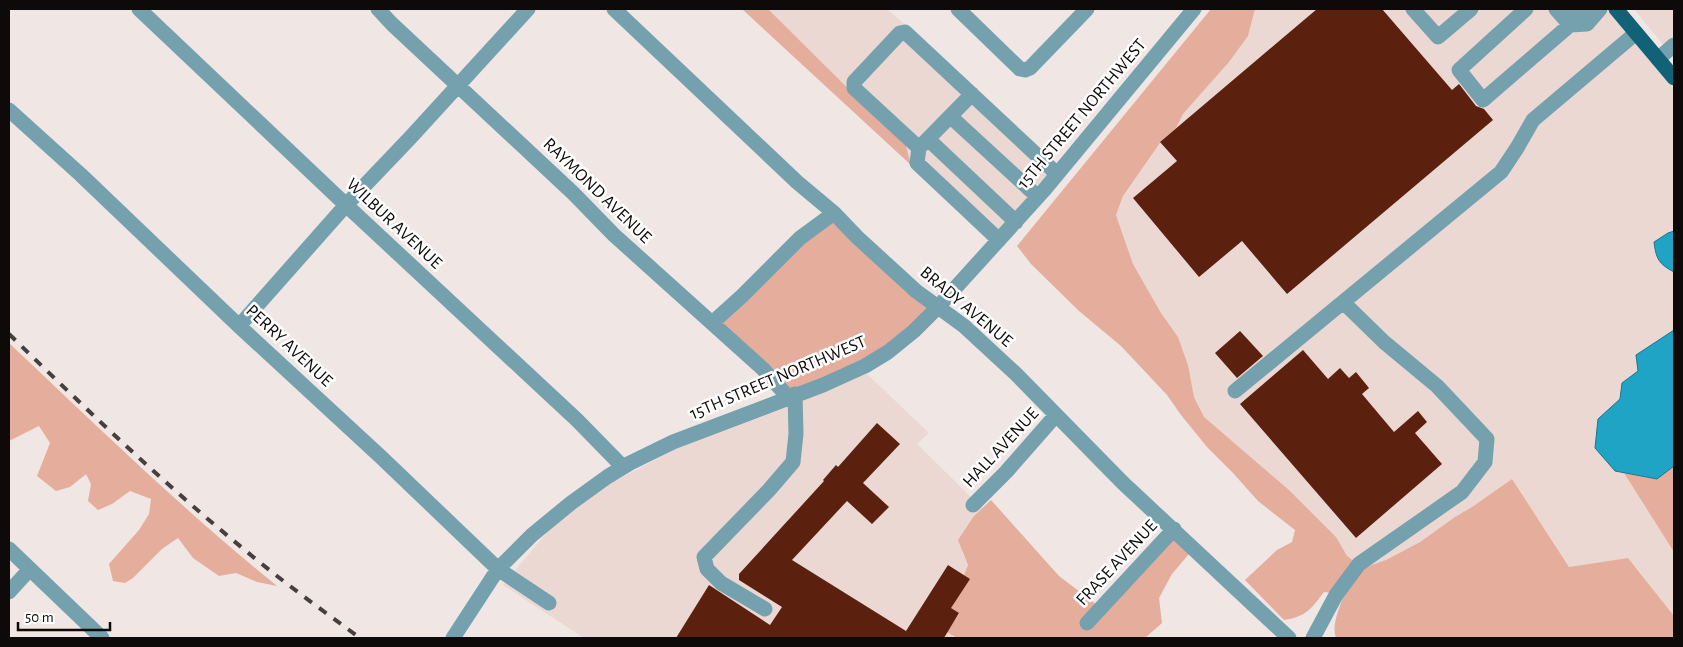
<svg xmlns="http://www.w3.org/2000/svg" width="1683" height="647" viewBox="0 0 1683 647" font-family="'Alegreya Sans',sans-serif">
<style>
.built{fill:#ebd8d2}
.green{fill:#e5ad9c}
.water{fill:#20a4c6;stroke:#1b768d}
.building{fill:#5c210e}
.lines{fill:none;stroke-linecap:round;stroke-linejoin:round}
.minor{stroke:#75a1af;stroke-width:15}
.major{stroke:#116276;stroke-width:15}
.rail{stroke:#453f3e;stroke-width:4;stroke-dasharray:9 9;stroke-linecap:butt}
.labels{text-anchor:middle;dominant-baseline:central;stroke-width:5;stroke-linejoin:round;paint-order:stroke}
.street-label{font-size:18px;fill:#0e0a09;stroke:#fff}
</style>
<rect width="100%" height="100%" fill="#f0e6e3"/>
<path class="built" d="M 768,9 L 887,9 L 947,61 L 1058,164 L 991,244 L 911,165 L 906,146 Z
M 1255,9 L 1606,9 L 1674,89 L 1674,330 L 1636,355 L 1638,371 L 1622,383 L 1620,399 L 1598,419 L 1615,471 L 1624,473 L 1674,552 L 1674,616 L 1628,558 L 1569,567 L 1512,479 L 1472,507 L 1455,517 L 1420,542 L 1386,560 L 1363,568 L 1346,556 L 1336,537 L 1204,417 L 1194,397 L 1188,365 L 1178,337 L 1161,313 L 1133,264 L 1116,215 L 1123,196 L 1162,140 L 1176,128 L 1183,114 L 1229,62 L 1248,36 Z
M 1634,9 L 1674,9 L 1674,58 Z
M 865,372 L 929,433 L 917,444 L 982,508 L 974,516 L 962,552 L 968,565 L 959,613 L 948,632 L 957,638 L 584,638 L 503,585 L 560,517 L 598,490 L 676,449 Z"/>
<path class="green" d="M 742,9 L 768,9 L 906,146 L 911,165 Z
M 1211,9 L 1255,9 L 1248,36 L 1229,62 L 1183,114 L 1176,128 L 1162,140 L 1123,196 L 1116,215 L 1133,264 L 1161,313 L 1178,337 L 1188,365 L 1194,397 L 1204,417 L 1289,490 L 1336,537 L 1347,556 L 1363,568 L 1386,560 L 1420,542 L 1455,517 L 1472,507 L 1512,479 L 1569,567 L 1628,558 L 1674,616 L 1674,638 L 1336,638 C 1331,625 1340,607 1344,594 L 1324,592 C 1310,610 1307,616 1284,620 L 1245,580 L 1277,550 L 1292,542 L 1295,530 L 1258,501 L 1233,473 L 1207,447 L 1181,415 L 1167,395 L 1121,346 L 1079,311 L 1031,264 L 1017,246 Z
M 834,216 L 932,308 L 885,349 L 790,394 L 718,323 Z
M 9,343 C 97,426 183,510 277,586 L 257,582 L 236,573 L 219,576 L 193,558 L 178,538 L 162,549 L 133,578 L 125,583 L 113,581 L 109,564 L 139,530 L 149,514 L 151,499 L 130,491 L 112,504 L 98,510 L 88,501 L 91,484 L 86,474 L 70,487 L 56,491 L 37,476 L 50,443 L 39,426 L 9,441 Z
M 1674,466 L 1674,552 L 1624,473 L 1657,479 Z
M 991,500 L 1059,576 L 1101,608 L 1174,529 L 1194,548 L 1172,574 L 1159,598 L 1162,623 L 1145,638 L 957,638 L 947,632 L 959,614 L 951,608 L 968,565 L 958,540 L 974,516 Z"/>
<path class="water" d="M 1674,231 L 1674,272 C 1659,264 1656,259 1654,242 L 1668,233 Z
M 1674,330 L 1674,466 L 1657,479 L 1615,471 L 1595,448 L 1598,419 L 1620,399 L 1622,383 L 1638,371 L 1636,355 Z"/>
<path class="building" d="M 1317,9 L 1382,9 L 1452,90 L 1459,84 L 1476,106 L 1484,109 L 1493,120 L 1287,294 L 1242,241 L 1199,277 L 1133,198 L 1177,161 L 1160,142 Z
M 1240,331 L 1263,356 L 1237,378 L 1215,353 Z
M 1303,350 L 1328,379 L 1340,368 L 1349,378 L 1356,372 L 1369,388 L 1362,394 L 1394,432 L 1418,411 L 1427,422 L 1415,433 L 1442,464 L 1356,538 L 1240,404 Z
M 877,423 L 900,444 L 863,483 L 889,507 L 872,524 L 847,501 L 792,560 L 906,631 L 948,565 L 970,579 L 951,608 L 959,613 L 944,638 L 676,638 L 709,585 L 770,625 L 782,607 L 739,580 L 739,574 L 824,481 L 823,480 L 836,465 L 838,467 Z"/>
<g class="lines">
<path class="minor" d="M 139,9 L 346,205 L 577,420 L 623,467
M 378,9 L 392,24 L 573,193 L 614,235 L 763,369 L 788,397
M 614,9 L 797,182 L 834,213 L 857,237 L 916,291 L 964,326 L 1016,374 L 1123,483 L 1289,638
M 958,9 L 1020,69 L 1025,70 L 1030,68 L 1087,9
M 1413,9 L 1438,37 L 1471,9
M 1526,9 L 1459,70 L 1483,100 L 1570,25 L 1587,24 L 1600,9
M 1556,9 L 1570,25
M 1573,9 L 1583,15 L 1597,11
M 1658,59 L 1674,45
M 972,94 L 919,148 L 917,163 L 999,240
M 9,110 L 81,175 L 239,326 L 382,458 L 498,569 L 549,603
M 951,117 L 1038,197
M 929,140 L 1016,222
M 919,148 L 854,88 L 854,82 L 900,33 L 905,32 L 1057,174
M 712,323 L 742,296 L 800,238 L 834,213
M 239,326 L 346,205 L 410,138 L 528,9
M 1235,391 L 1501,172 L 1517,148 L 1533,120 L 1636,33
M 973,505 L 1006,472 L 1056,415
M 9,549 L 102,638
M 9,592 L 30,569
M 765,609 L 721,583 L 707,569 L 704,557 L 769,490 L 793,462 L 796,434 L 795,394
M 1087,623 L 1174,529
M 453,638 L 498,569 L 532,535 L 571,503 L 607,477 L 630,463 L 673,442 L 823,385 L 865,366 L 888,352 L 914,331 L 938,307 L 1045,189 L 1194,9
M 1313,638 L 1336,595 L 1359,564 L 1462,492 L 1485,462 L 1487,439 L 1437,386 L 1384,342 L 1343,302"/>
<path class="major" d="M 1616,9 L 1674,78"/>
<path class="rail" d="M 9,334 C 86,409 163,483 246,551 C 283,582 322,610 360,638"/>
</g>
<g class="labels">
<g class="street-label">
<text transform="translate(1082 114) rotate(-50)">15TH STREET NORTHWEST</text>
<text transform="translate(597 191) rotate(44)">RAYMOND AVENUE</text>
<text transform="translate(394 224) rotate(43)">WILBUR AVENUE</text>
<text transform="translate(966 307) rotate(40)">BRADY AVENUE</text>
<text transform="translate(289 346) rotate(43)">PERRY AVENUE</text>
<text transform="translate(778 378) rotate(-23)">15TH STREET NORTHWEST</text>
<text transform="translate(1001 448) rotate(-47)">HALL AVENUE</text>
<text transform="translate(1117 563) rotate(-47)">FRASE AVENUE</text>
</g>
</g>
<rect width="1683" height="647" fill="none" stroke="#0e0a09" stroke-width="20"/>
<path d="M18 622v8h92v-8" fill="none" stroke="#0e0a09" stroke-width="2.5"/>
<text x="25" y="622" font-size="15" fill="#0e0a09" stroke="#ffffff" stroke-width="4" paint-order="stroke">50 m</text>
</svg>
